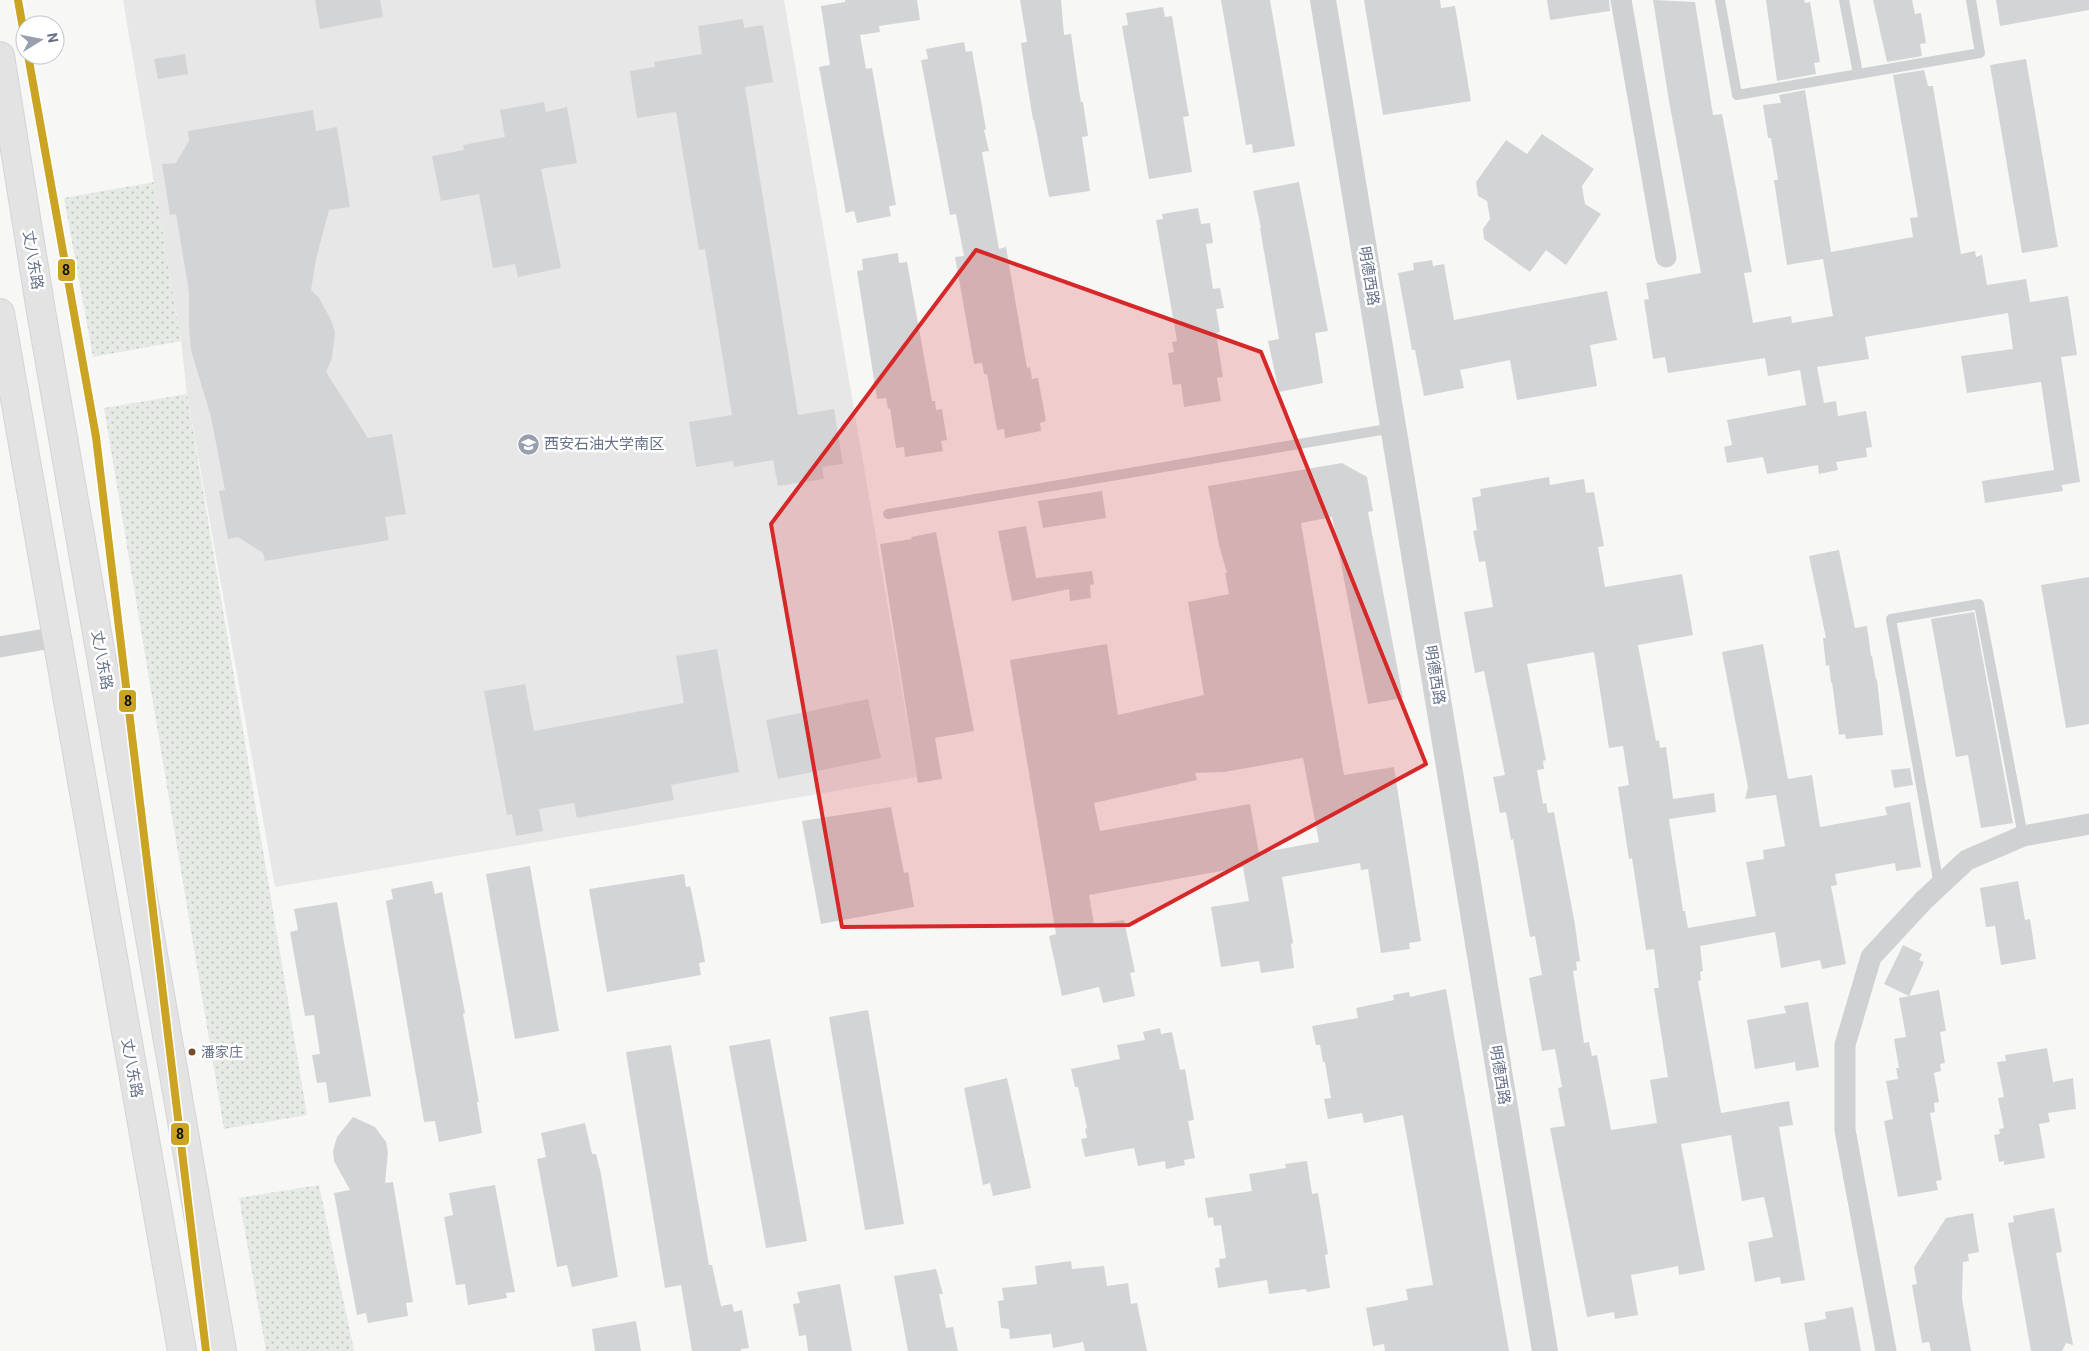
<svg xmlns="http://www.w3.org/2000/svg" width="2089" height="1351" viewBox="0 0 2089 1351" font-family="Roboto,'Noto Sans SC',sans-serif">
<style>
.built{fill:#e7e7e8}
.grass{fill:url(#grass-dots)}
.building{fill:#d3d4d6;fill-rule:evenodd}
.lines{fill:none;stroke-linecap:round;stroke-linejoin:round}
.primary-casing{stroke:#d3d4d6;stroke-width:30}
.service{stroke:#d0d1d2;stroke-width:10}
.minor{stroke:#d0d1d2;stroke-width:21}
.tertiary{stroke:#d0d1d2;stroke-width:26}
.primary{stroke:#e3e3e3;stroke-width:28}
.metro-1-casing{stroke:#fff;stroke-width:11}
.metro-1{stroke:#cca424;stroke-width:8}
.marked{fill:#d62828;fill-opacity:0.2;stroke:#d62828;stroke-width:4;stroke-linejoin:round}
.bus-dot{fill:#7a4b2a;stroke:#fff;stroke-width:2}
.labels{text-anchor:middle;dominant-baseline:central;stroke-width:5;stroke-linejoin:round;paint-order:stroke}
.bus-label{font-size:14px;fill:#657088;stroke:#fff;text-anchor:start}
.street-label{font-size:15px;fill:#657088;stroke:#fff}
.poi-label{font-size:15px;fill:#657088;stroke:#fff;text-anchor:start}
.line-badge{stroke:#fff;stroke-width:2}
.pale-badge-label{font-size:14px;text-anchor:middle;font-weight:bold;fill:#111}
</style>
<defs>
<pattern id="grass-dots" width="8" height="8" patternUnits="userSpaceOnUse" patternTransform="scale(1.25)"><rect width="8" height="8" fill="#e5eae4"/><path d="M2 2h.1M6 6h.1" fill="none" stroke="#bdc2bf" stroke-width="1.8" stroke-linecap="round"/></pattern>
</defs>
<rect width="100%" height="100%" fill="#f7f7f6"/>
<path class="built" d="M 123,0 L 784,0 L 917,777 L 275,887 L 187,394 L 181,341 Z"/>
<path class="grass" d="M 154,182 L 181,341 L 93,357 L 64,198 Z
M 187,394 L 307,1115 L 224,1129 L 104,408 Z
M 319,1185 L 354,1351 L 266,1351 L 239,1198 Z"/>
<path class="building" d="M 315,0 L 380,0 L 383,17 L 320,29 Z
M 845,0 L 917,0 L 920,20 L 879,26 L 880,32 L 860,35 L 866,69 L 872,68 L 896,205 L 889,206 L 891,216 L 857,223 L 854,211 L 846,213 L 819,67 L 830,65 L 821,6 L 845,2 Z
M 1020,0 L 1061,0 L 1064,35 L 1071,34 L 1078,84 L 1081,102 L 1083,102 L 1088,136 L 1082,137 L 1090,191 L 1049,197 L 1034,120 L 1033,120 L 1025,70 L 1021,43 L 1027,42 Z
M 1221,0 L 1270,0 L 1295,146 L 1253,153 L 1252,144 L 1246,145 Z
M 1364,0 L 1440,0 L 1441,8 L 1455,6 L 1471,101 L 1383,115 Z
M 1547,0 L 1609,0 L 1610,11 L 1550,20 Z
M 1653,0 L 1695,2 L 1713,115 L 1722,114 L 1752,272 L 1744,273 L 1753,323 L 1791,316 L 1792,323 L 1833,316 L 1823,259 L 1787,265 L 1774,180 L 1778,180 L 1771,138 L 1768,138 L 1763,105 L 1781,103 L 1779,95 L 1805,90 L 1831,252 L 1913,237 L 1910,218 L 1918,217 L 1893,75 L 1924,70 L 1928,86 L 1933,86 L 1961,254 L 1975,251 L 1976,257 L 1982,255 L 1987,285 L 2026,279 L 2030,302 L 2068,296 L 2077,355 L 2061,357 L 2080,482 L 2062,485 L 2063,491 L 1985,503 L 1982,481 L 2054,470 L 2041,382 L 1967,393 L 1961,356 L 2013,349 L 2008,313 L 1865,337 L 1869,359 L 1817,367 L 1824,403 L 1836,401 L 1838,416 L 1866,411 L 1872,447 L 1866,448 L 1867,457 L 1836,462 L 1838,470 L 1819,474 L 1818,465 L 1767,474 L 1763,457 L 1727,463 L 1724,447 L 1732,445 L 1727,420 L 1806,405 L 1800,370 L 1768,376 L 1765,358 L 1668,373 L 1665,357 L 1653,359 L 1644,300 L 1649,299 L 1646,283 L 1701,273 L 1669,101 Z
M 1766,0 L 1804,0 L 1805,3 L 1810,2 L 1820,62 L 1814,63 L 1816,74 L 1777,81 Z
M 1873,0 L 1912,0 L 1915,14 L 1921,13 L 1926,43 L 1920,44 L 1922,56 L 1887,62 Z
M 1996,0 L 2089,0 L 2089,10 L 2000,26 Z
M 1163,7 L 1165,17 L 1172,16 L 1185,94 L 1189,116 L 1183,117 L 1192,172 L 1149,179 L 1122,26 L 1128,25 L 1126,13 Z
M 743,19 L 744,28 L 763,25 L 773,82 L 745,87 L 798,415 L 834,409 L 843,464 L 822,467 L 824,479 L 778,486 L 773,460 L 734,467 L 733,461 L 696,467 L 689,422 L 732,415 L 705,249 L 699,250 L 676,112 L 637,118 L 630,71 L 655,67 L 654,62 L 702,54 L 698,26 Z
M 964,42 L 966,52 L 972,51 L 986,129 L 984,130 L 989,151 L 982,152 L 999,249 L 1006,247 L 1027,368 L 1030,367 L 1032,379 L 1038,378 L 1046,421 L 1040,423 L 1041,431 L 1005,438 L 1004,429 L 997,430 L 987,374 L 984,374 L 982,363 L 974,364 L 955,257 L 964,256 L 956,214 L 950,215 L 921,60 L 928,59 L 926,49 Z
M 185,54 L 188,74 L 158,79 L 154,59 Z
M 2026,59 L 2058,247 L 2022,253 L 1990,65 Z
M 544,102 L 546,112 L 567,107 L 577,163 L 541,169 L 561,268 L 518,277 L 515,264 L 493,268 L 479,194 L 441,201 L 432,156 L 464,150 L 463,145 L 505,137 L 500,110 Z
M 313,110 L 316,131 L 337,127 L 350,207 L 329,210 L 316,259 L 311,290 L 319,298 L 331,320 L 335,333 L 332,358 L 326,372 L 368,438 L 392,434 L 406,514 L 385,517 L 389,540 L 265,561 L 263,553 L 238,537 L 228,539 L 219,491 L 225,490 L 211,417 L 191,350 L 189,325 L 189,292 L 176,214 L 170,215 L 162,164 L 176,163 L 189,141 L 188,131 Z
M 1542,134 L 1594,169 L 1582,186 L 1585,204 L 1601,214 L 1566,265 L 1546,250 L 1530,272 L 1484,239 L 1483,229 L 1490,219 L 1487,201 L 1478,196 L 1476,182 L 1506,140 L 1527,154 Z
M 1299,182 L 1328,331 L 1315,333 L 1323,383 L 1279,392 L 1268,341 L 1279,339 L 1260,228 L 1261,228 L 1253,191 Z
M 1198,208 L 1201,224 L 1210,223 L 1213,243 L 1206,244 L 1213,289 L 1220,288 L 1224,308 L 1216,309 L 1220,332 L 1216,333 L 1223,377 L 1217,378 L 1221,401 L 1184,407 L 1181,384 L 1173,385 L 1168,353 L 1174,352 L 1172,342 L 1177,341 L 1156,220 L 1163,219 L 1162,214 Z
M 898,253 L 899,263 L 907,262 L 932,401 L 935,401 L 936,410 L 942,409 L 947,440 L 941,441 L 943,451 L 905,457 L 904,447 L 896,448 L 890,408 L 888,409 L 886,398 L 877,399 L 857,271 L 863,270 L 862,259 Z
M 1432,260 L 1433,266 L 1444,264 L 1454,320 L 1607,291 L 1617,340 L 1590,345 L 1597,386 L 1517,400 L 1510,360 L 1460,370 L 1464,388 L 1424,396 L 1415,350 L 1412,350 L 1398,273 L 1414,270 L 1413,263 Z
M 1342,463 L 1367,477 L 1373,511 L 1368,512 L 1403,698 L 1368,704 L 1332,517 L 1301,523 L 1344,775 L 1394,767 L 1421,941 L 1409,943 L 1410,949 L 1381,953 L 1368,869 L 1361,870 L 1360,863 L 1282,877 L 1293,943 L 1291,944 L 1294,968 L 1261,973 L 1259,961 L 1221,967 L 1211,907 L 1249,901 L 1243,867 L 1089,895 L 1094,924 L 1124,920 L 1135,972 L 1130,973 L 1135,996 L 1103,1003 L 1099,987 L 1062,996 L 1049,936 L 1056,934 L 1010,660 L 1107,644 L 1118,715 L 1204,695 L 1188,602 L 1229,594 L 1225,573 L 1227,573 L 1219,545 L 1208,486 ZM 1303,758 L 1319,842 L 1259,853 L 1250,804 L 1100,831 L 1094,803 L 1197,780 L 1195,773 L 1224,772 Z
M 1549,477 L 1550,485 L 1584,479 L 1586,493 L 1594,492 L 1604,546 L 1598,547 L 1605,587 L 1682,574 L 1693,635 L 1638,645 L 1656,741 L 1659,740 L 1660,748 L 1666,747 L 1673,799 L 1714,793 L 1716,812 L 1669,819 L 1683,911 L 1685,911 L 1688,928 L 1756,916 L 1746,862 L 1764,859 L 1763,850 L 1785,846 L 1776,795 L 1745,799 L 1748,787 L 1722,652 L 1763,644 L 1788,779 L 1812,775 L 1820,827 L 1887,815 L 1885,807 L 1910,802 L 1921,867 L 1896,871 L 1895,863 L 1835,874 L 1837,885 L 1831,886 L 1846,964 L 1822,969 L 1820,960 L 1781,968 L 1775,932 L 1700,946 L 1703,971 L 1700,972 L 1701,980 L 1698,981 L 1721,1113 L 1789,1101 L 1793,1125 L 1779,1127 L 1805,1280 L 1781,1284 L 1780,1277 L 1755,1282 L 1748,1242 L 1773,1237 L 1764,1197 L 1742,1201 L 1731,1135 L 1681,1144 L 1705,1270 L 1679,1275 L 1678,1266 L 1631,1275 L 1638,1315 L 1615,1319 L 1614,1312 L 1587,1317 L 1550,1128 L 1565,1126 L 1558,1088 L 1562,1087 L 1555,1049 L 1542,1051 L 1529,978 L 1542,975 L 1535,936 L 1530,937 L 1513,839 L 1511,840 L 1506,812 L 1500,813 L 1493,777 L 1505,775 L 1484,671 L 1475,673 L 1464,612 L 1493,607 L 1485,561 L 1479,562 L 1473,531 L 1477,530 L 1472,498 L 1481,496 L 1480,489 ZM 1594,652 L 1609,748 L 1623,746 L 1629,785 L 1618,787 L 1629,859 L 1632,858 L 1646,950 L 1654,949 L 1659,988 L 1654,988 L 1668,1077 L 1650,1080 L 1657,1123 L 1611,1130 L 1597,1055 L 1592,1056 L 1589,1042 L 1584,1043 L 1573,971 L 1577,970 L 1576,962 L 1580,961 L 1575,925 L 1554,812 L 1548,813 L 1546,803 L 1543,804 L 1537,770 L 1544,769 L 1543,761 L 1546,760 L 1527,664 Z
M 1102,491 L 1106,518 L 1043,528 L 1038,501 Z
M 1026,526 L 1036,578 L 1092,571 L 1094,584 L 1090,585 L 1091,598 L 1070,601 L 1069,589 L 1012,601 L 998,531 Z
M 936,532 L 974,731 L 935,738 L 942,779 L 918,783 L 880,544 L 912,539 L 911,537 Z
M 1839,550 L 1855,628 L 1867,626 L 1871,656 L 1872,656 L 1876,680 L 1877,679 L 1883,735 L 1846,739 L 1845,734 L 1839,735 L 1832,682 L 1831,683 L 1829,665 L 1826,666 L 1823,638 L 1826,638 L 1809,556 Z
M 2089,577 L 2089,724 L 2066,728 L 2041,585 Z
M 1974,612 L 2013,823 L 1981,828 L 1968,755 L 1956,757 L 1931,619 Z
M 717,649 L 739,772 L 671,785 L 674,800 L 577,818 L 574,803 L 539,809 L 543,831 L 516,836 L 512,814 L 507,815 L 484,691 L 525,684 L 534,731 L 684,703 L 676,656 Z
M 868,699 L 881,758 L 778,779 L 766,720 Z
M 1910,768 L 1913,785 L 1894,788 L 1891,770 Z
M 891,807 L 904,873 L 908,872 L 914,907 L 821,924 L 802,821 Z
M 530,866 L 559,1031 L 515,1039 L 486,874 Z
M 684,874 L 686,887 L 690,886 L 691,890 L 701,938 L 705,962 L 699,963 L 701,975 L 607,992 L 589,889 Z
M 432,881 L 435,894 L 442,892 L 465,1013 L 463,1014 L 479,1102 L 477,1102 L 482,1133 L 439,1142 L 435,1121 L 424,1122 L 386,901 L 393,899 L 391,889 Z
M 2018,881 L 2025,920 L 2030,919 L 2036,959 L 2001,965 L 1995,926 L 1986,927 L 1980,888 Z
M 337,902 L 371,1096 L 329,1103 L 326,1082 L 317,1083 L 312,1055 L 320,1054 L 314,1015 L 305,1016 L 290,932 L 298,930 L 294,909 Z
M 1903,945 L 1922,954 L 1919,960 L 1924,962 L 1909,996 L 1884,984 Z
M 1446,989 L 1509,1351 L 1385,1351 L 1384,1344 L 1373,1346 L 1366,1308 L 1408,1300 L 1406,1289 L 1433,1285 L 1403,1115 L 1364,1123 L 1362,1113 L 1328,1119 L 1324,1099 L 1331,1098 L 1325,1062 L 1323,1062 L 1320,1045 L 1316,1045 L 1312,1026 L 1358,1018 L 1356,1008 L 1394,1000 L 1393,995 L 1409,992 L 1410,997 Z
M 1939,990 L 1946,1031 L 1940,1032 L 1945,1063 L 1940,1064 L 1941,1071 L 1934,1073 L 1939,1102 L 1934,1103 L 1935,1112 L 1930,1113 L 1942,1180 L 1936,1181 L 1938,1190 L 1898,1197 L 1884,1121 L 1893,1119 L 1886,1081 L 1898,1079 L 1896,1068 L 1899,1068 L 1894,1039 L 1906,1037 L 1899,998 Z
M 1808,1002 L 1819,1067 L 1796,1071 L 1795,1062 L 1755,1069 L 1747,1020 L 1786,1013 L 1784,1006 Z
M 868,1010 L 904,1224 L 865,1230 L 829,1017 Z
M 1160,1028 L 1161,1034 L 1172,1032 L 1180,1070 L 1185,1069 L 1194,1120 L 1188,1121 L 1195,1158 L 1184,1160 L 1185,1165 L 1166,1169 L 1165,1161 L 1138,1166 L 1134,1148 L 1085,1157 L 1081,1139 L 1087,1138 L 1085,1129 L 1087,1128 L 1078,1087 L 1075,1087 L 1071,1069 L 1120,1059 L 1117,1045 L 1145,1040 L 1143,1032 Z
M 770,1039 L 807,1241 L 766,1248 L 729,1046 Z
M 671,1045 L 709,1265 L 712,1265 L 721,1306 L 732,1304 L 734,1312 L 742,1310 L 749,1348 L 741,1349 L 741,1351 L 692,1351 L 681,1285 L 665,1288 L 626,1052 Z
M 2047,1048 L 2053,1082 L 2073,1078 L 2076,1109 L 2048,1113 L 2050,1122 L 2039,1124 L 2045,1158 L 2004,1165 L 2004,1161 L 1999,1162 L 1994,1135 L 2000,1134 L 1999,1129 L 2004,1128 L 1998,1098 L 2004,1097 L 1997,1062 L 2006,1061 L 2005,1055 Z
M 1007,1078 L 1031,1188 L 993,1196 L 990,1183 L 983,1185 L 964,1088 Z
M 353,1117 L 375,1127 L 386,1142 L 388,1152 L 385,1183 L 393,1182 L 413,1302 L 406,1303 L 408,1316 L 368,1323 L 366,1313 L 357,1315 L 334,1193 L 350,1190 L 334,1161 L 333,1151 L 337,1137 Z
M 585,1123 L 592,1154 L 596,1154 L 601,1174 L 618,1277 L 572,1287 L 567,1265 L 557,1267 L 537,1159 L 546,1157 L 541,1133 Z
M 1307,1161 L 1312,1194 L 1318,1193 L 1328,1254 L 1325,1255 L 1330,1288 L 1307,1292 L 1306,1289 L 1269,1294 L 1267,1280 L 1218,1288 L 1215,1268 L 1220,1267 L 1219,1259 L 1226,1258 L 1221,1225 L 1214,1226 L 1213,1217 L 1208,1218 L 1205,1198 L 1252,1191 L 1249,1174 L 1286,1168 L 1285,1164 Z
M 495,1185 L 515,1292 L 506,1293 L 507,1298 L 468,1305 L 465,1284 L 456,1285 L 444,1217 L 453,1215 L 449,1193 Z
M 2054,1208 L 2062,1252 L 2056,1253 L 2073,1345 L 2066,1343 L 2062,1351 L 2031,1351 L 2008,1223 L 2014,1222 L 2013,1216 Z
M 1973,1213 L 1979,1252 L 1968,1254 L 1969,1261 L 1963,1262 L 1962,1299 L 1971,1351 L 1931,1351 L 1929,1342 L 1922,1343 L 1912,1285 L 1917,1284 L 1914,1267 L 1946,1218 Z
M 1071,1261 L 1072,1269 L 1104,1266 L 1107,1286 L 1128,1283 L 1131,1304 L 1137,1303 L 1147,1351 L 1085,1351 L 1083,1342 L 1053,1348 L 1051,1334 L 1010,1339 L 1009,1329 L 1001,1328 L 998,1301 L 1004,1300 L 1002,1288 L 1037,1284 L 1035,1266 Z
M 936,1269 L 943,1294 L 939,1294 L 946,1328 L 953,1327 L 958,1351 L 908,1351 L 894,1276 Z
M 840,1284 L 852,1351 L 808,1351 L 806,1335 L 799,1336 L 793,1304 L 800,1303 L 797,1292 Z
M 1853,1307 L 1861,1351 L 1809,1351 L 1804,1323 L 1826,1319 L 1825,1312 Z
M 636,1321 L 641,1351 L 595,1351 L 592,1329 Z"/>
<g class="lines">
<defs>
<path id="primary" d="M 0,56 L 41,311 L 222,1351
M 0,313 L 182,1351"/>
</defs>
<use href="#primary" class="primary-casing"/>
<path class="service" d="M 1720,0 L 1737,95 L 1980,53 L 1971,0
M 1844,0 L 1858,74
M 888,514 L 1393,428
M 1939,885 L 1891,619 L 1979,604 L 2023,836"/>
<path class="minor" d="M 1621,0 L 1666,257
M 0,647 L 57,637
M 1886,1351 L 1845,1130 L 1845,1045 L 1871,957 L 1924,900 L 1967,860 L 2023,836 L 2089,824"/>
<path class="tertiary" d="M 1323,0 L 1545,1351"/>
<use href="#primary" class="primary"/>
<defs>
<path id="metro-1" d="M 18,0 L 25,40
M 28,55 L 96,437 L 206,1351"/>
</defs>
<use href="#metro-1" class="metro-1-casing"/>
<use href="#metro-1" class="metro-1"/>
</g>
<path class="marked" d="M 976,250 L 1261,352 L 1426,764 L 1129,925 L 842,927 L 771,524 Z"/>
<defs>
<symbol id="university-disc" viewBox="-11 -11 22 22"><circle r="9.5" fill="#989fae" stroke="#fff"/><path d="M0-5L7-2L0 1L-7-2ZM-4 1L0 2.5L4 1V4Q0 6-4 4Z" fill="#fff"/></symbol>
</defs>
<g fill-rule="evenodd">
<use href="#university-disc" x="516" y="432" width="25" height="25"/>
</g>
<circle class="bus-dot" cx="192" cy="1052" r="4.5"/>
<g class="labels">
<g class="bus-label">
<text x="201" y="1052">潘家庄</text>
</g>
<g class="street-label">
<text transform="translate(33 260) rotate(81)">丈八东路</text>
<text transform="translate(1369 276) rotate(81)">明德西路</text>
<text transform="translate(102 660) rotate(80)">丈八东路</text>
<text transform="translate(1435 675) rotate(81)">明德西路</text>
<text transform="translate(132 1068) rotate(80)">丈八东路</text>
<text transform="translate(1500 1075) rotate(81)">明德西路</text>
</g>
<g class="poi-label">
<text x="544" y="444">西安石油大学南区</text>
</g>
</g>
<g class="line-badge">
<rect x="57" y="258" width="19" height="24" rx="5" fill="#cca424"/>
<rect x="118" y="689" width="19" height="24" rx="5" fill="#cca424"/>
<rect x="170" y="1122" width="20" height="24" rx="5" fill="#cca424"/>
</g>
<g class="pale-badge-label">
<text x="66" y="275">8</text>
<text x="128" y="706">8</text>
<text x="180" y="1139">8</text>
</g>
<g transform="translate(40 40) rotate(80)"><circle r="24" fill="#ffffff" stroke="#c1c6cf"/>
<path d="M0-4L9 19L0 12L-9 19Z" fill="#989fae"/>
<text y="-8" font-size="14" font-weight="bold" text-anchor="middle" fill="#657088">N</text>
</g>
</svg>
